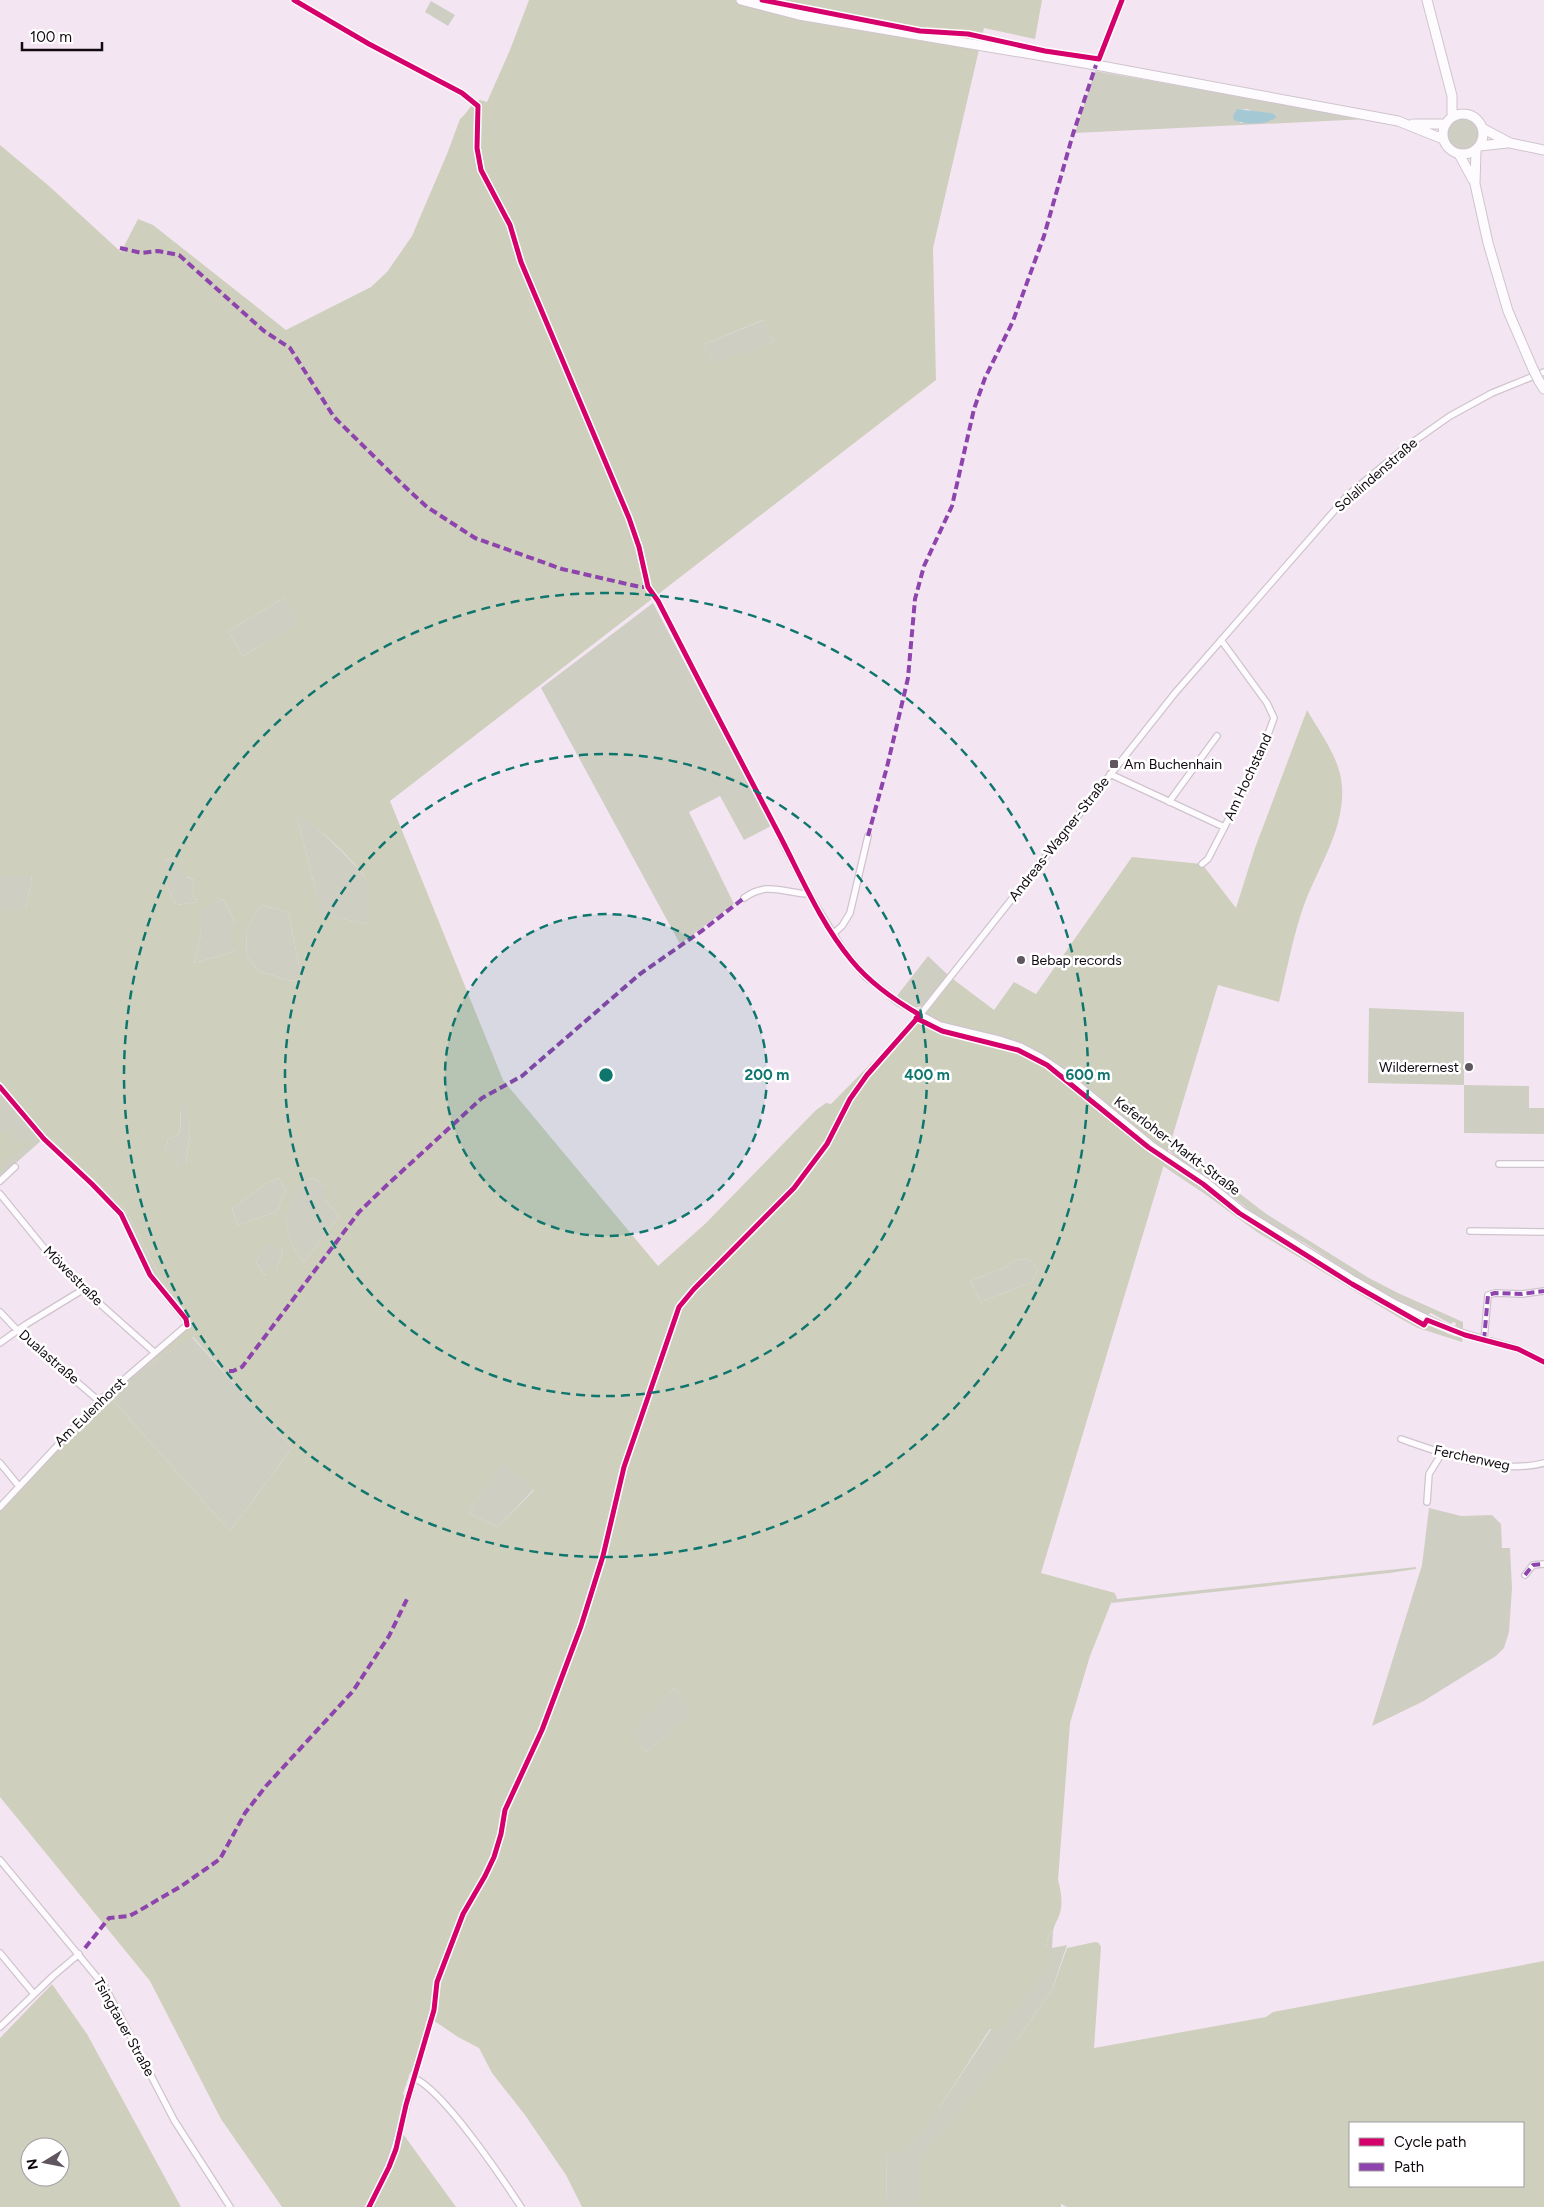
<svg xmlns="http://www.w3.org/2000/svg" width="1544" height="2207" viewBox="0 0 1544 2207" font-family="Figtree,sans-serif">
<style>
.green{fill:#cfcec3;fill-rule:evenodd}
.forest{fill:#cfcfbd;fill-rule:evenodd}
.water{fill:#a5c8d5}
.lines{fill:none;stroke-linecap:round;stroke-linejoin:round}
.minor-casing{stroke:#cfc4ce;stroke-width:8}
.secondary-casing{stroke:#cfc4ce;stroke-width:11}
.minor{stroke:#fdfbfd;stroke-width:5.5}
.secondary{stroke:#fdfbfd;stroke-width:9}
.secondary-bridge-casing{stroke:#cfc4ce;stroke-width:11;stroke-linecap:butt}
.secondary-bridge{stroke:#fdfbfd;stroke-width:9}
.quiet{stroke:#8e44ad;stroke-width:4;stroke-dasharray:8 4;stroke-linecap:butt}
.cycleway-casing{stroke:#fff;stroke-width:8}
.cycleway{stroke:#d6006c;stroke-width:5}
.ring{fill:none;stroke:#0f766e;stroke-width:2.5;stroke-dasharray:9 6}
.poi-dot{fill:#60565f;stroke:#fff;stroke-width:2}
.labels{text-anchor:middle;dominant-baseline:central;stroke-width:5;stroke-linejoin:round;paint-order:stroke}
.street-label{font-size:14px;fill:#110910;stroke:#fff}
.poi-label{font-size:14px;fill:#110910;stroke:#fff;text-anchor:start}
.centre{fill:#0f766e;stroke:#fff;stroke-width:2.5}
.ring-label{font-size:15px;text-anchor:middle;font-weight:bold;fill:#0f766e;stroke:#fff;stroke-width:5;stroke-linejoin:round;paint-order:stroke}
</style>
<rect width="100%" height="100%" fill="#f3e6f2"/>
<path class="green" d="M 431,1 L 455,15 L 448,26 L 425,12 Z
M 1095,71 L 1368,119 L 1075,133 ZM 1247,109 L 1274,120 L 1240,123 L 1235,112 L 1237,110 Z
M1447 134a16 16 0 1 1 32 0a16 16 0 1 1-32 0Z
M 764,320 L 774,341 L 714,365 L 705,344 Z
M 284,598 L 299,623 L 243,656 L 228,631 Z
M 653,603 L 771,826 L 744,840 L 720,796 L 689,812 L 734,904 L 680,944 L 541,688 Z
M 301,814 C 314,825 366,871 369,885 C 372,897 369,912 368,924 L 318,914 L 316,892 L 297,818 Z
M 175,857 L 187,877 L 194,880 L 193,896 L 197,902 L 176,905 L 166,884 L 164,861 Z
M 0,876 L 32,876 L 26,909 L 0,909 Z
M 223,899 L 235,923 L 236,951 L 194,963 L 201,934 L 199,912 Z
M 261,905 L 288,912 L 302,979 L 291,981 L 258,971 L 246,955 L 247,928 Z
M 928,956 L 948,975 L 923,1006 L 914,1008 L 896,997 Z
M 1369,1008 L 1464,1012 L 1464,1085 L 1529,1086 L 1529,1108 L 1544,1108 L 1544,1134 L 1464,1133 L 1464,1085 L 1368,1083 Z
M 5,1087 L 9,1089 L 56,1143 L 126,1210 L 161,1279 L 190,1316 L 191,1322 L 187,1328 L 147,1276 L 123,1222 L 117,1213 L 43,1139 L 0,1177 L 0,1094 L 6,1095 Z
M 185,1101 L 187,1103 L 190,1131 L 186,1164 L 178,1164 L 166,1150 L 165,1147 L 168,1143 L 167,1140 C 170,1137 176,1137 178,1134 C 184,1125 177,1112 185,1101 Z
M 1170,1146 L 1213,1173 L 1265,1213 L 1369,1278 L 1398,1293 L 1463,1322 L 1463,1329 L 1455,1326 L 1456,1323 L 1453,1322 L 1451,1324 L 1431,1313 L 1427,1315 C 1413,1309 1396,1302 1382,1293 C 1374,1288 1368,1283 1359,1279 L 1306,1244 L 1261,1219 L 1208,1178 L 1180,1161 L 1169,1150 Z
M 1165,1161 L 1202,1185 L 1252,1223 L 1408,1318 L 1407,1319 L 1425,1327 L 1428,1325 L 1454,1336 L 1463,1337 L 1462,1342 L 1418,1328 L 1403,1320 L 1257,1232 L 1205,1194 L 1163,1166 Z
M 279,1178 L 286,1190 L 276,1212 L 238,1225 L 232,1209 L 265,1184 Z
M 313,1178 L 324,1186 L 324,1199 L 339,1216 L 304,1262 C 286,1241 281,1220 293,1195 C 298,1185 303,1180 313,1178 Z
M 267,1243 L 283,1250 L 276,1270 L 267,1275 L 263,1274 L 256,1262 Z
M 1022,1259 L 1031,1261 L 1038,1270 L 1032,1282 L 981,1302 L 970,1281 L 1009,1266 L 1012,1261 Z
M 192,1337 L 292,1448 L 230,1531 L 108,1395 L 153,1362 Z
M 503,1462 L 534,1489 L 498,1527 L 468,1513 Z
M 1429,1508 L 1461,1516 L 1492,1515 L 1501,1524 L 1502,1548 L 1510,1548 L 1512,1588 L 1509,1632 L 1504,1648 L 1496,1656 L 1422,1702 L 1372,1726 L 1422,1565 Z
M 1416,1567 L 1416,1569 L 1389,1573 L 1111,1603 L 1115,1593 L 1117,1599 Z
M 674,1688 L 693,1714 L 646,1752 L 631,1732 Z
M 1053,1932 L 1052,1948 L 1067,1945 L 1052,1990 L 919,2179 L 919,2207 L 886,2207 L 887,2152 L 940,2107 L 991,2029 L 999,2032 L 1046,1948 L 1049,1934 Z"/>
<path class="forest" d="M 529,0 L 1042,0 L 1035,39 L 984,28 L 933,248 L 936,380 L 390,801 L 503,1080 L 658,1266 L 706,1223 L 816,1110 L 826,1103 L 831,1104 L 914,1020 L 919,1021 L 953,979 L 994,1010 L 1014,982 L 1036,994 L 1132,857 L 1202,864 L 1236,908 L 1255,848 L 1307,710 C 1320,733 1340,758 1342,786 C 1345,829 1318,867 1304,905 C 1293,936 1287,970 1279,1002 L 1218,985 L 1041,1573 L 1115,1593 L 1090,1656 L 1070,1723 L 1058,1880 C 1061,1891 1063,1902 1060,1913 C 1058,1920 1054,1924 1053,1932 L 1049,1934 L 1046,1948 L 1050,1952 L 1051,1963 L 999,2033 L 990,2029 L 940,2107 L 904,2153 L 887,2152 L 886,2207 L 582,2207 L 566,2175 L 525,2115 L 492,2073 L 479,2048 L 458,2037 L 430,2018 L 413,2071 L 410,2073 L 403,2094 L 405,2096 L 398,2127 L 456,2207 L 282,2207 L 221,2119 L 150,1981 L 0,1797 L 0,1510 L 22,1484 L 108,1395 L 230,1531 L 292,1448 L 193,1337 L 153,1362 L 125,1384 L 187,1328 L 191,1322 L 190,1316 L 161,1279 L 126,1210 L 56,1143 L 0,1081 L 0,909 L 26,909 L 32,876 L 0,876 L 0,145 L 49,186 L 121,252 L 138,219 L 153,225 L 286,330 L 371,287 L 387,272 L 412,236 L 447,154 L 460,119 C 468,113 470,103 480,100 L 487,102 L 510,50 ZM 763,320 L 774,341 L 714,364 L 705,344 ZM 284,598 L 298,623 L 243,656 L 228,631 ZM 301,815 C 318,828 362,866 369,885 L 368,924 L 319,914 L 316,892 L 297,818 ZM 175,857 C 176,869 184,876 194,880 L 193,896 L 197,902 L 176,905 L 166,884 L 172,878 L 164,861 ZM 223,899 L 235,923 L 230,935 L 236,951 L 194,963 L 201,934 L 200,912 ZM 261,905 L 288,912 L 302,979 L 291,981 L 258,971 L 246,955 L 247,928 ZM 186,1101 L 190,1131 L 186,1164 L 178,1164 L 173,1158 L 175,1153 L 166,1150 L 165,1147 L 168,1143 L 167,1140 C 170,1137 176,1137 178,1134 C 184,1124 176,1113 186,1101 ZM 279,1178 L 286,1190 L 276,1212 L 238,1225 L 232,1209 L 265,1184 ZM 313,1178 L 324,1186 L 324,1199 L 339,1216 L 304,1262 C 287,1242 281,1221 293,1196 C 298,1186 302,1180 313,1178 ZM 267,1244 L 283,1250 L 276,1270 L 268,1267 L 266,1275 L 263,1274 L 256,1262 ZM 1022,1259 L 1031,1261 L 1038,1270 L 1032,1282 L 981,1302 L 970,1281 L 1009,1266 L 1012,1261 ZM 503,1463 L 534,1490 L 498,1527 L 468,1513 ZM 674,1688 L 692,1714 L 646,1752 L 632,1732 Z
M 9,1127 L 13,1127 L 16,1131 L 12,1137 L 15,1144 L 22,1140 L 28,1141 L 29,1146 L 18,1150 L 16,1156 L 7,1160 L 0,1175 L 0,1131 L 5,1133 Z
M 1095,1942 L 1099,1943 L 1101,1947 L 1094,2048 L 1266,2017 L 1273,2012 L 1544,1961 L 1544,2207 L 1067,2207 L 1061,2204 L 1061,2207 L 919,2207 L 919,2161 L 1019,2037 L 1052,1990 L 1067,1948 ZM 1350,2123 L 1523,2123 L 1523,2186 L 1350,2186 Z
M 52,1984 L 87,2034 L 181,2207 L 0,2207 L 0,2038 ZM 30,2147 L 60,2147 L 60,2177 L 30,2177 Z"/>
<path class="water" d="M 1237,109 L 1270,113 L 1274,114 L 1276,117 C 1269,125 1244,125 1234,120 L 1233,116 Z"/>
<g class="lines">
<defs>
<path id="minor" d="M 1110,774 L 1224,827
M 1169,802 L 1217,736
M 781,839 L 809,894 L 844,951 L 865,976 L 899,1003 L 940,1025 L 1002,1040 L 1020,1046 L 1041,1057 L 1063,1072 L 1152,1145 L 1206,1181 L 1242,1210 L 1355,1280 L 1393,1302 L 1450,1329 L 1518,1349 L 1544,1362
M 1202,864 L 1208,859 L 1257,764 L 1274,718 L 1267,703 L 1221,640
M 744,898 C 767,881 783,893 809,894
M 833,934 L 842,926 L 850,913 L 868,836
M 920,1015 L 1175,693 L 1348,495 L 1403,449 L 1450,416 L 1492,393 L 1544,372
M 1499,1164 L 1544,1164
M 0,1181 L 15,1167
M 0,1194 L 49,1254 L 80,1286 L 154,1352
M 1470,1231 L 1544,1232
M 0,1312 L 17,1330 L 99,1401
M 1484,1340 L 1488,1295 L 1495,1293 L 1522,1294 L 1544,1291
M 0,1343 L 25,1325 L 84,1289
M 1401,1439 C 1444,1454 1499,1475 1544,1463
M 0,1463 L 18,1485
M 1427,1502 L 1429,1474 L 1442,1453
M 0,1507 L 99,1401 L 187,1325
M 1525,1575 L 1533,1565 L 1544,1564
M 0,1860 L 105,1987 L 174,2120 L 230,2207
M 0,1953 L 34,1994
M 0,2027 L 53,1976 L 79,1954
M 369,2207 C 393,2167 401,2122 414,2078 C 443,2090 502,2178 521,2207"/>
<path id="secondary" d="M 741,0 L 799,15 L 1096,65 L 1398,121 L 1443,139
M 1427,0 L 1452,96 L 1452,117
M1443 134a20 20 0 1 1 40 0a20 20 0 1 1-40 0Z
M 1413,124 L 1446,124
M 1482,128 L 1510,143 L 1544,150
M 1480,146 L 1507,143
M 1476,150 L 1475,184 L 1488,243 L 1508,311 L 1533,369
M 1459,154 L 1473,180
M 1539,381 L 1544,389"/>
</defs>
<use href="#minor" class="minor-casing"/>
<use href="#secondary" class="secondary-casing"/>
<use href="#minor" class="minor"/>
<use href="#secondary" class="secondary"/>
<defs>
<path id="secondary-bridge" d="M 1533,369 L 1539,381"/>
</defs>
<use href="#secondary-bridge" class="secondary-bridge-casing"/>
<use href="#secondary-bridge" class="secondary-bridge"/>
<path class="quiet" d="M 120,248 L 142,253 L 158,251 L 179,255 L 264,331 L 290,348 L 334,417 L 403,485 L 427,507 L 475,538 L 562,569 L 640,587 L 648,587
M 868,836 L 887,767 L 908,678 L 915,599 L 924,566 L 952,506 L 974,409 L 985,378 L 1013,321 L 1044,236 L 1073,134 L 1096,65
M 1484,1340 L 1488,1295 L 1495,1293 L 1522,1294 L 1544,1291
M 229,1371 L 233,1371 L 242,1367 L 359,1212 L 387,1185 L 482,1098 L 522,1076 L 640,974 L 703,930 L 744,898
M 1525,1575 L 1533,1565 L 1544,1564
M 85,1948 L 109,1918 L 129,1916 L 135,1913 L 180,1887 L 220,1859 L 245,1813 L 266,1786 L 353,1691 L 389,1636 L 407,1599"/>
<defs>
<path id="cycleway" d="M 294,0 L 369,44 L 462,93 L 478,106 L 477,148 L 481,170 L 510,225 L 521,262 L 629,518 L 639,547 L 648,587 L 658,601 C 699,681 740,760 782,840 C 803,881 822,925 852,961 C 871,984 894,1000 920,1015 L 867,1075 L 850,1099 L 827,1144 L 794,1188 L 694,1289 L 679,1307 L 624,1467 L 603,1556 L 581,1626 L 542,1730 L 505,1810 L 501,1834 L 494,1857 L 485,1876 L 463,1914 L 437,1982 L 434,2010 L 406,2105 L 396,2149 L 389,2167 L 369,2207
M 762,0 L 920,31 L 968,34 L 1045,51 L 1099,59 L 1122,0
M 916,1018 L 942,1031 L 1018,1050 L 1047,1065 L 1148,1147 L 1203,1184 L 1239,1213 L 1352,1284 L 1424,1325 L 1427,1320 L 1465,1335 L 1518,1349 L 1544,1362
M 0,1087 L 44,1139 L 92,1184 L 121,1214 L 150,1275 L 186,1319 L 187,1325"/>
</defs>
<use href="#cycleway" class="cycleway-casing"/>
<use href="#cycleway" class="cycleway"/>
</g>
<circle cx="606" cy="1075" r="161" fill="#0f766e" fill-opacity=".12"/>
<g class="ring">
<circle cx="606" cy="1075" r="161"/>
<circle cx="606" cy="1075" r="321"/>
<circle cx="606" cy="1075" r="482"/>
</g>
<g class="poi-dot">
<rect x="1109" y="759" width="10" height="10" rx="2.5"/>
<circle cx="1021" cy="960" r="5"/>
<circle cx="1469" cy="1067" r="5"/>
</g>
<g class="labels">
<g class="street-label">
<text transform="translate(1376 475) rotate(-41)">Solalindenstraße</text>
<text transform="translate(1248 777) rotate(-65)">Am Hochstand</text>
<text transform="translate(1059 839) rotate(-52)">Andreas-Wagner-Straße</text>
<text transform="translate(1177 1146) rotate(37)">Keferloher-Markt-Straße</text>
<text transform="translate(73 1276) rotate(45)">Möwestraße</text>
<text transform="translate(49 1357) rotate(41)">Dualastraße</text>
<text transform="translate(90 1412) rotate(-44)">Am Eulenhorst</text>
<text transform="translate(1472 1458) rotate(12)">Ferchenweg</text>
<text transform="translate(124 2027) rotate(61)">Tsingtauer Straße</text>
</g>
<g class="poi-label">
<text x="1124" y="764">Am Buchenhain</text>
<text x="1031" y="960">Bebap records</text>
<text x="1459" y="1067" text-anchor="end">Wilderernest</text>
</g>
</g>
<circle cx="606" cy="1075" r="8" class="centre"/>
<g class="ring-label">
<text x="767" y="1080">200 m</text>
<text x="927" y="1080">400 m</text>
<text x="1088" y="1080">600 m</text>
</g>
<rect x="1349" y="2122" width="175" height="65" fill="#ffffff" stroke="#a09d9f"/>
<rect x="1359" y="2138" width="25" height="8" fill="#d6006c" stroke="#a09d9f"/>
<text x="1394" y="2147" font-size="15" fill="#110910">Cycle path</text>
<rect x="1359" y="2163" width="25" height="8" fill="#8e44ad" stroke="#a09d9f"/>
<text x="1394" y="2172" font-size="15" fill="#110910">Path</text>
<g transform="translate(45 2162) rotate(260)"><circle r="24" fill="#ffffff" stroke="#a09d9f"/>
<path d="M0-4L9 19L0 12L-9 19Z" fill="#60565f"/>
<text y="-8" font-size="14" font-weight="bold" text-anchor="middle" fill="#110910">N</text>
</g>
<path d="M22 42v8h80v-8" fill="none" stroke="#110910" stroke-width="2.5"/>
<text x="30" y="42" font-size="15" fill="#110910" stroke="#ffffff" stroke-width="4" paint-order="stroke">100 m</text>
</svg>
